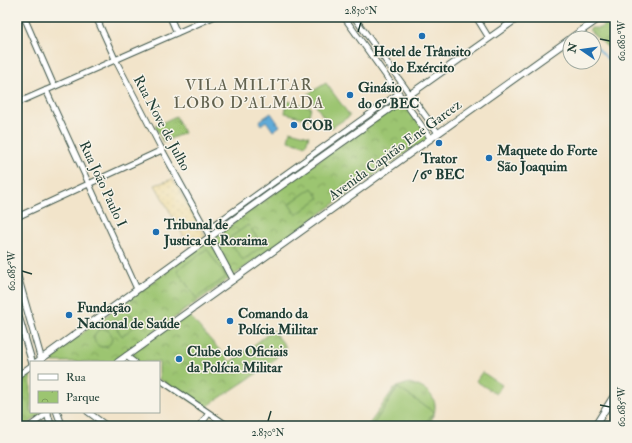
<svg xmlns="http://www.w3.org/2000/svg" width="632" height="443" viewBox="0 0 632 443" font-family="'IM FELL Double Pica',serif">
<style>
.grass{fill:url(#grass-tufts);stroke:#5e8152}
.sand{fill:url(#sand-dots);stroke:#868c69}
.park{fill:url(#park-crowns);stroke:#5e8152}
.garden{fill:#9cc571;stroke:#5e8152}
.water{fill:url(#water-ripples);stroke:#407486}
.lines{fill:none;stroke-linecap:round;stroke-linejoin:round}
.stream{stroke:#61abd9;stroke-width:1.5}
.minor-casing{stroke:#3f564a;stroke-width:7}
.major-casing{stroke:#3f564a;stroke-width:8}
.minor{stroke:#fff;stroke-width:5}
.major{stroke:#fff;stroke-width:6}
.ticks{fill:none;stroke:#1f3d34;stroke-width:1.5}
.poi-dot{fill:#1f6fb2;stroke:#f7f3e8;stroke-width:1.5}
.labels{text-anchor:middle;dominant-baseline:central;stroke-width:3;stroke-linejoin:round;paint-order:stroke}
.poi-label{font-size:14px;font-weight:bold;fill:#1f3d34;stroke:#f7f3e8;text-anchor:start}
.street-label{font-size:14px;fill:#1f3d34;stroke:#f7f3e8}
.quarter-label{font-size:16px;letter-spacing:1px;fill:#62624f;stroke:#f7f3e8}
.neatline{fill:none;stroke:#1f3d34;stroke-width:1.5}
.ticks-label{font-size:10px;text-anchor:middle;fill:#1f3d34}
</style>
<defs>
<pattern id="grass-tufts" width="24" height="20" patternUnits="userSpaceOnUse"><rect width="24" height="20" fill="#9cc571"/><path d="M3 7l-1-3M5 7V3M7 7l1-3M15 17l-1-3M17 17v-4M19 17l1-3" fill="none" stroke="#7fa15e"/></pattern>
<pattern id="sand-dots" width="8" height="8" patternUnits="userSpaceOnUse"><rect width="8" height="8" fill="#eeda9e"/><path d="M2 2h.1M6 6h.1" fill="none" stroke="#ccbc89" stroke-width="1.8" stroke-linecap="round"/></pattern>
<pattern id="park-crowns" width="20" height="18" patternUnits="userSpaceOnUse"><rect width="20" height="18" fill="#9cc571"/><path d="M2 6a3 3 0 1 1 6 0M12 15a3 3 0 1 1 6 0" fill="none" stroke="#7fa15e"/></pattern>
<pattern id="water-ripples" width="26" height="14" patternUnits="userSpaceOnUse"><rect width="26" height="14" fill="#61abd9"/><path d="M2 4q2-2 4 0t4 0M15 11q2-2 4 0t4 0" fill="none" stroke="#4f8cb1"/></pattern>
</defs>
<rect width="100%" height="100%" fill="#f7f3e8"/>
<filter id="ink" filterUnits="userSpaceOnUse"><feTurbulence type="fractalNoise" baseFrequency=".025" numOctaves="2"/><feDisplacementMap in="SourceGraphic" scale="8" xChannelSelector="R" yChannelSelector="G"/><feConvolveMatrix kernelMatrix="1 2 1 2 8 2 1 2 1" color-interpolation-filters="sRGB"/></filter>
<filter id="wash" filterUnits="userSpaceOnUse"><feTurbulence type="fractalNoise" baseFrequency=".012" numOctaves="4" result="noise"/><feDisplacementMap in="SourceGraphic" scale="16" xChannelSelector="R" yChannelSelector="G"/><feGaussianBlur stdDeviation="0.9" result="paint"/><feColorMatrix in="noise" values="0 0 0 0 0 0 0 0 0 0 0 0 0 0 0 0 0 1.4 0 .05"/><feComposite in="paint" operator="in"/></filter>
<g filter="url(#wash)">
<rect width="100%" height="100%" fill="#f2e4ca"/>
<path class="grass" d="M 409,383 C 433,389 443,404 428,426 L 424,426 L 433,412 L 397,388 L 372,426 L 368,426 L 394,388 Z"/>
<path class="sand" d="M 173,179 L 206,237 L 189,246 L 155,185 Z"/>
<path class="park" d="M 615,17 L 615,54 L 589,30 L 591,28 L 600,28 Z
M 403,99 L 431,139 L 414,147 L 139,343 L 136,346 L 114,362 L 48,362 L 47,359 Z
M 176,116 L 184,133 L 163,142 L 155,126 Z
M 187,313 L 230,362 L 254,345 L 273,330 L 286,347 L 268,366 L 203,409 L 159,379 L 159,362 L 134,362 L 126,356 Z
M 29,372 L 31,380 L 31,412 L 41,412 L 41,414 L 25,426 L 17,426 L 17,381 Z"/>
<path class="garden" d="M 326,83 L 350,116 L 331,128 L 308,94 Z
M 287,101 L 311,107 L 308,119 L 285,113 Z
M 290,131 L 309,136 L 306,145 L 288,141 Z
M 312,188 L 319,198 L 296,215 L 289,204 Z
M 248,225 L 263,246 L 243,260 L 228,239 Z
M 207,249 L 226,277 L 196,298 L 177,270 Z
M 131,314 L 138,324 L 122,336 L 115,326 Z
M94 338a9 9 0 1 1 18 0a9 9 0 1 1-18 0Z
M 482,372 L 502,385 L 496,394 L 476,381 Z
M 398,388 L 434,412 L 424,426 L 372,426 Z"/>
<path class="water" d="M 271,113 L 280,126 L 273,131 L 266,121 L 261,125 L 259,121 Z"/>
<g class="lines">
<path class="stream" d="M 585,34 L 589,38
M 594,44 L 612,64 L 615,65"/>
</g>
</g>
<g filter="url(#ink)">
<g class="lines">
<defs>
<path id="minor" d="M 24,17 L 54,86
M 96,17 L 115,59 L 160,146 L 210,237
M 170,17 L 177,33
M 344,17 L 431,139
M 354,17 L 438,133
M 476,17 L 489,38
M 46,90 L 137,289
M 17,103 L 213,17
M 17,217 L 162,150
M 207,230 L 399,93
M 126,356 L 134,362
M 17,376 L 31,366
M 159,379 L 228,426
M 88,412 L 107,426
M 30,426 L 48,413
M 200,426 L 209,413"/>
<path id="major" d="M 571,38 L 601,17
M 210,237 L 233,280
M 17,274 L 42,362
M 17,311 L 32,362
M 37,362 L 268,195 L 519,17
M 118,362 L 570,39
M 47,412 L 51,426
M 57,412 L 62,426
M 595,426 L 615,394"/>
</defs>
<use href="#minor" class="minor-casing"/>
<use href="#major" class="major-casing"/>
<use href="#minor" class="minor"/>
<use href="#major" class="major"/>
</g>
</g>
<path class="ticks" d="M 358,32 L 361,22M 600,39 L 610,41M 22,271 L 32,274M 600,405 L 610,407M 268,421 L 271,411"/>
<g class="poi-dot">
<circle cx="422" cy="36" r="4"/>
<circle cx="350" cy="95" r="4"/>
<circle cx="294" cy="125" r="4"/>
<circle cx="439" cy="143" r="4"/>
<circle cx="489" cy="158" r="4"/>
<circle cx="156" cy="232" r="4"/>
<circle cx="69" cy="315" r="4"/>
<circle cx="230" cy="321" r="4"/>
<circle cx="179" cy="359" r="4"/>
</g>
<g class="labels">
<g class="poi-label">
<text x="422" y="51" text-anchor="middle">Hotel de Trânsito<tspan x="422" dy="16">do Exército</tspan></text>
<text x="358" y="87">Ginásio<tspan x="358" dy="16">do 6º BEC</tspan></text>
<text x="302" y="125">COB</text>
<text x="497" y="150">Maquete do Forte<tspan x="497" dy="16">São Joaquim</tspan></text>
<text x="439" y="158" text-anchor="middle">Trator<tspan x="439" dy="16">/ 6º BEC</tspan></text>
<text x="164" y="224">Tribunal de<tspan x="164" dy="16">Justica de Roraima</tspan></text>
<text x="77" y="307">Fundação<tspan x="77" dy="16">Nacional de Saúde</tspan></text>
<text x="238" y="313">Comando da<tspan x="238" dy="16">Polícia Militar</tspan></text>
<text x="187" y="351">Clube dos Oficiais<tspan x="187" dy="16">da Polícia Militar</tspan></text>
</g>
<g class="street-label">
<text transform="translate(162 123) rotate(62)">Rua Nove de Julho</text>
<text transform="translate(395 150) rotate(-36)">Avenida Capitão Ene Garcez</text>
<text transform="translate(103 184) rotate(65)">Rua João Paulo I</text>
</g>
<g class="quarter-label">
<text x="249" y="85">VILA MILITAR<tspan x="249" dy="18">LOBO D'ALMADA</tspan></text>
</g>
</g>
<rect width="632" height="443" fill="none" stroke="#f7f3e8" stroke-width="44"/>
<rect x="30" y="361" width="130" height="52" fill="#f7f3e8" stroke="#a1aaa0"/>
<rect x="38" y="374" width="20" height="6" fill="#ffffff" stroke="#a1aaa0"/>
<text x="66" y="381" font-size="12" fill="#1f3d34">Rua</text>
<rect x="38" y="391" width="20" height="12" fill="url(#park-crowns)" stroke="#a1aaa0"/>
<text x="66" y="401" font-size="12" fill="#1f3d34">Parque</text>
<g transform="translate(582 50) rotate(283)"><circle r="19" fill="#f7f3e8" stroke="#a1aaa0"/>
<path d="M0-3L7 15L0 10L-7 15Z" fill="#1f6fb2"/>
<text y="-6" font-size="11" font-weight="bold" text-anchor="middle" fill="#1f3d34">N</text>
</g>
<rect x="22" y="22" width="588" height="399" class="neatline"/>
<g class="ticks-label">
<text x="361" y="14">2.830°N</text>
<text transform="translate(621 41) rotate(-90)" y="4">60.680°W</text>
<text transform="translate(11 271) rotate(-90)" y="4">60.685°W</text>
<text transform="translate(621 407) rotate(-90)" y="4">60.685°W</text>
<text x="268" y="436">2.830°N</text>
</g>
</svg>
